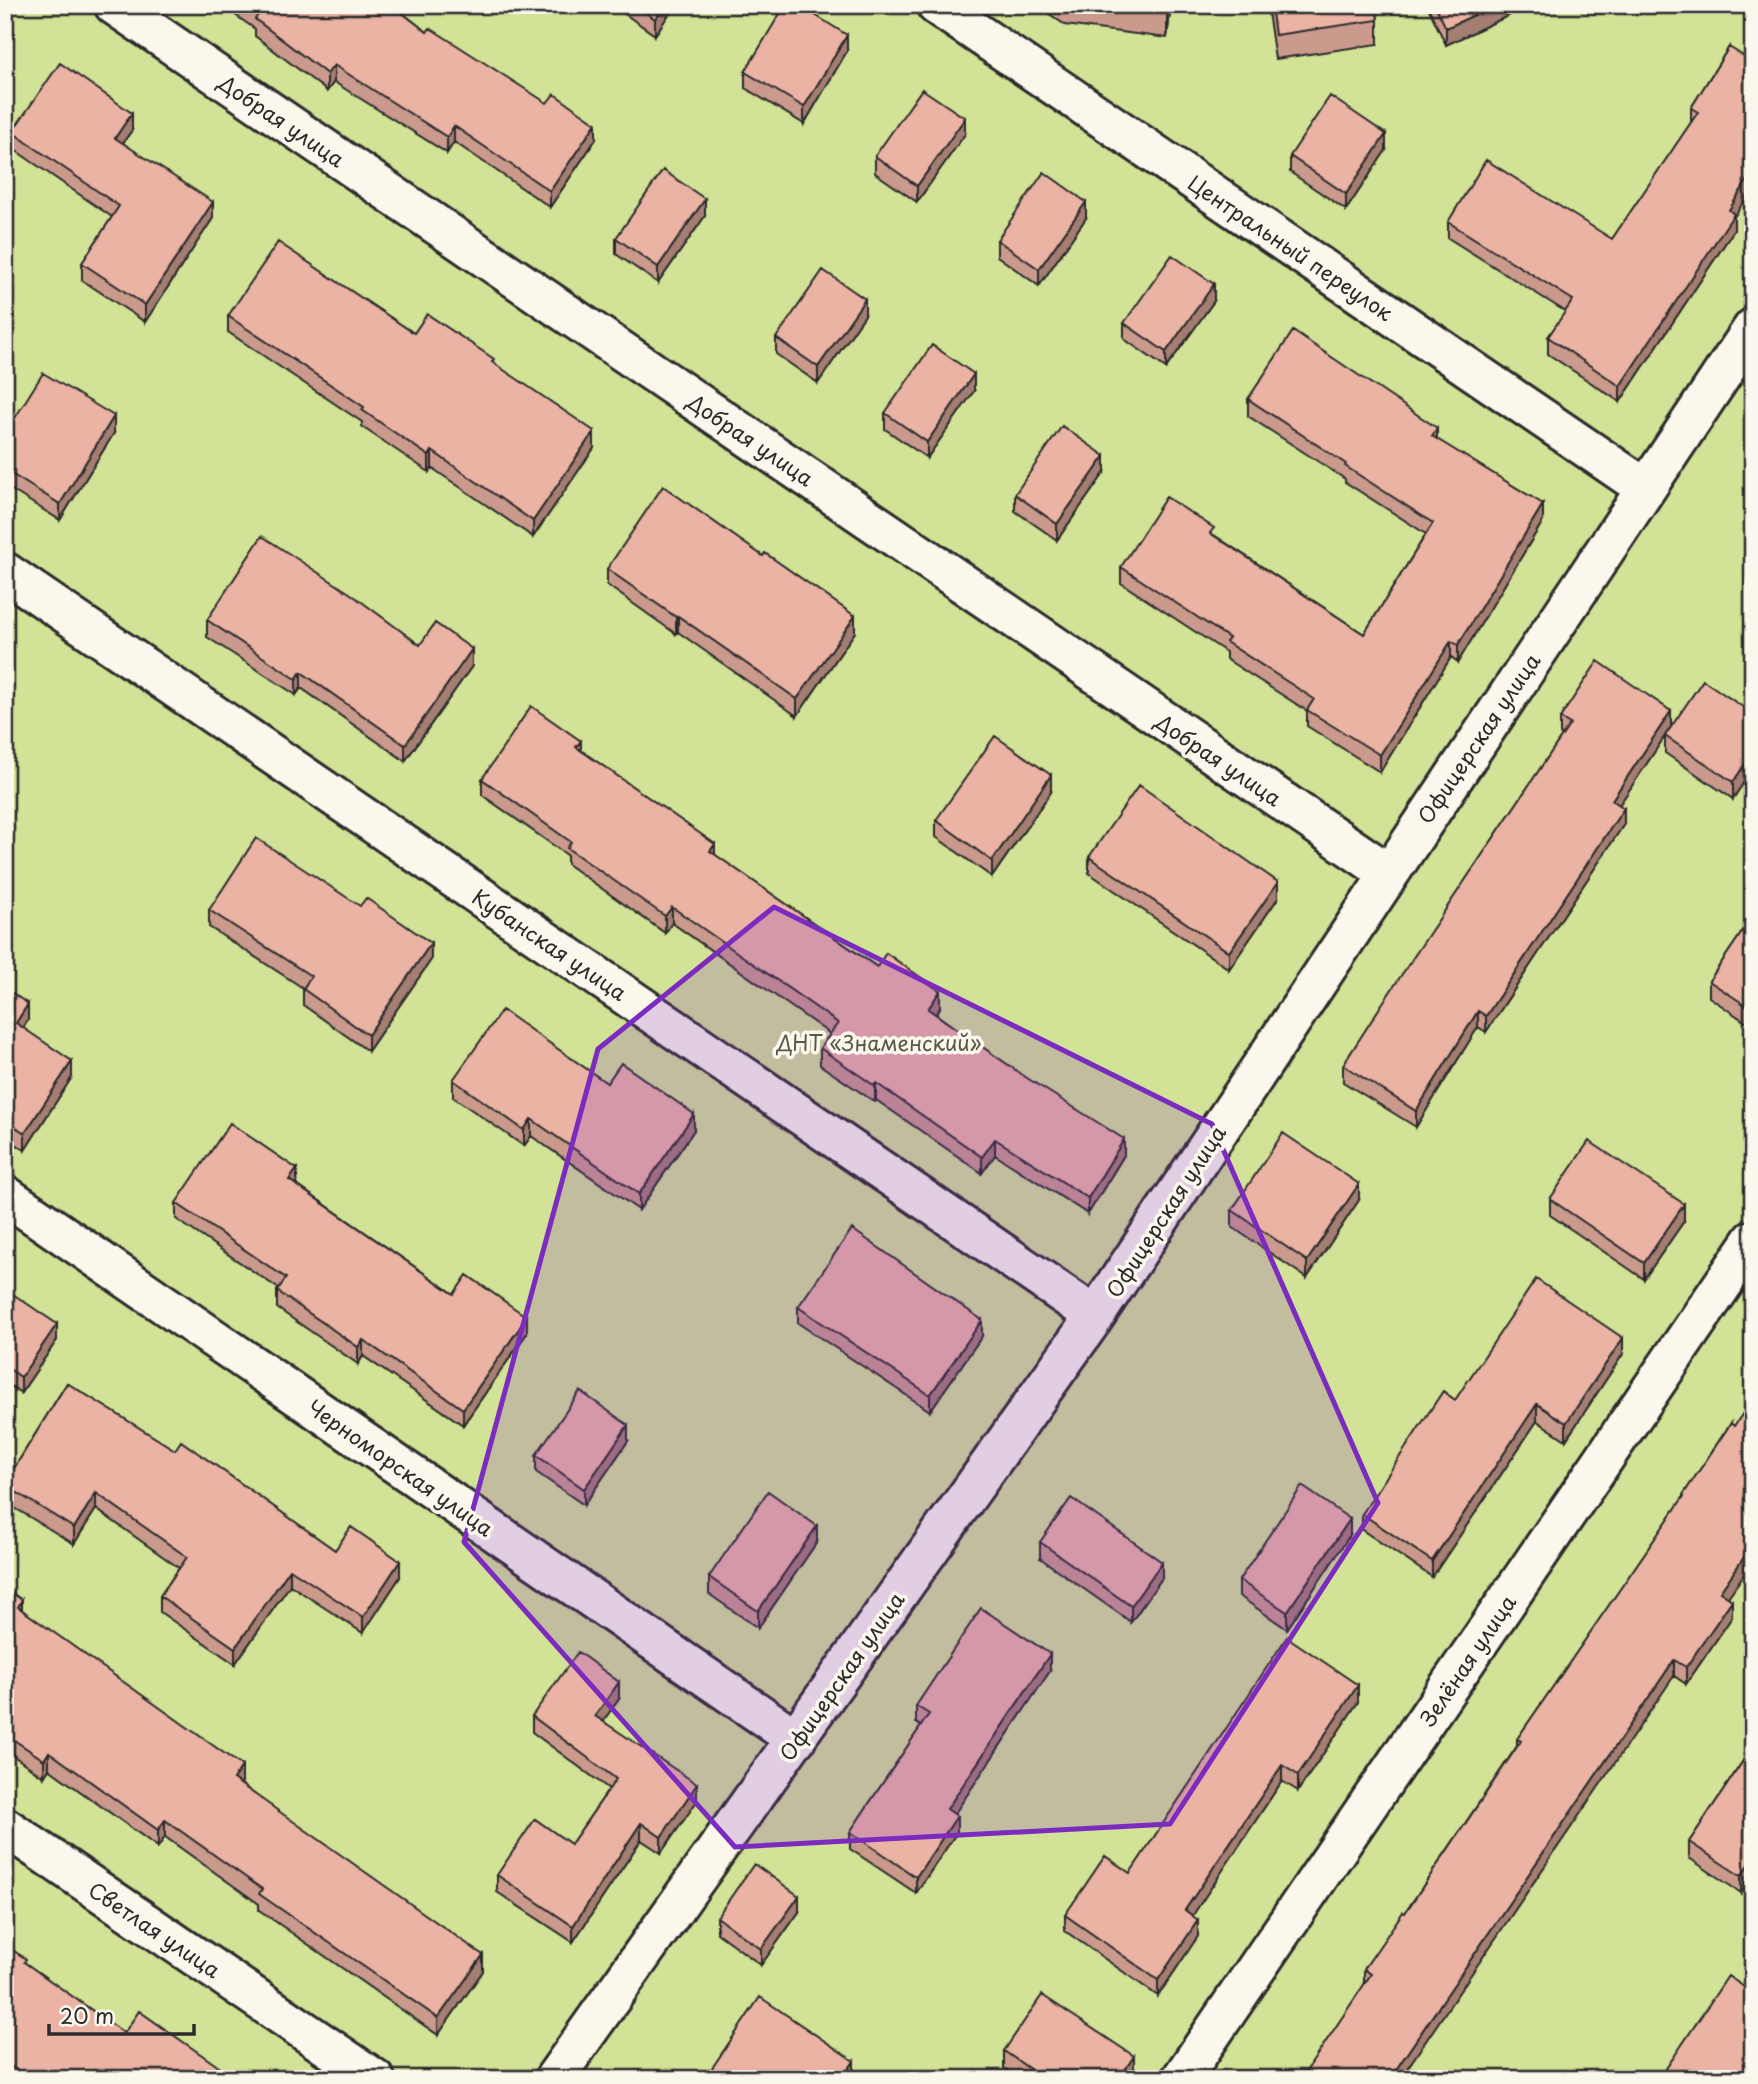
<svg xmlns="http://www.w3.org/2000/svg" width="1758" height="2084" viewBox="0 0 1758 2084" font-family="'Playpen Sans',sans-serif">
<style>
.green{fill:#d2e296;stroke:#7e8660;stroke-width:2}
.lines{fill:none;stroke-linecap:round;stroke-linejoin:round}
.minor-casing{stroke:#2b2b2b;stroke-width:44}
.minor{stroke:#fbf7ec;stroke-width:38}
.wall{fill:#ca9a8d;stroke:#2b2b2b;stroke-width:2}
.shaded-wall{fill:#a47d73;stroke:#2b2b2b;stroke-width:2}
.building{fill:#ebb3a4;stroke:#2b2b2b;stroke-width:2}
.marked{fill:#7b2cbf;fill-opacity:0.2;stroke:#7b2cbf;stroke-width:5;stroke-linejoin:round}
.labels{text-anchor:middle;dominant-baseline:central;stroke-width:7;stroke-linejoin:round;paint-order:stroke}
.street-label{font-size:21px;fill:#2b2b2b;stroke:#fbf7ec}
.park-label{font-size:21px;fill:#555946;stroke:#fbf7ec}
</style>
<rect width="100%" height="100%" fill="#fbf7ec"/>
<filter id="ink" filterUnits="userSpaceOnUse"><feTurbulence type="fractalNoise" baseFrequency=".0143" numOctaves="2"/><feDisplacementMap in="SourceGraphic" scale="14" xChannelSelector="R" yChannelSelector="G"/><feConvolveMatrix kernelMatrix="1 2 1 2 8 2 1 2 1" color-interpolation-filters="sRGB"/></filter>
<g filter="url(#ink)">
<path class="green" d="M 5,5 L 1753,5 L 1753,2079 L 5,2079 Z"/>
<g class="lines">
<defs>
<path id="minor" d="M 114,5 L 1388,873
M 936,5 L 1645,488
M 5,572 L 1095,1316
M 5,1195 L 796,1739
M 5,1827 L 375,2079
M 554,2079 L 1095,1316 L 1753,328
M 1181,2079 L 1753,1240"/>
</defs>
<use href="#minor" class="minor-casing"/>
<use href="#minor" class="minor"/>
</g>
<path class="wall" d="M 221,5 L 392,5 L 427,32 L 596,139 L 550,207 L 454,142 L 447,153 L 334,82 L 327,91 L 255,36 L 255,29 Z
M 612,5 L 675,5 L 655,35 Z
M 1037,5 L 1171,5 L 1167,38 L 1065,25 Z
M 1267,5 L 1376,5 L 1378,20 L 1378,44 L 1275,59 Z
M 1427,5 L 1531,5 L 1446,45 Z
M 1729,47 L 1734,230 L 1620,402 L 1548,354 L 1548,337 L 1566,312 L 1448,238 L 1448,222 L 1612,239 L 1691,123 L 1691,108 Z
M 847,51 L 804,124 L 745,88 L 745,72 Z
M 132,130 L 123,143 L 213,218 L 145,322 L 82,280 L 82,263 L 112,217 L 12,148 L 12,132 Z
M 965,134 L 917,202 L 875,173 L 875,156 Z
M 1386,150 L 1346,210 L 1290,172 L 1290,156 Z
M 705,216 L 658,283 L 616,254 L 616,238 Z
M 1086,218 L 1039,286 L 997,256 L 997,240 Z
M 1214,301 L 1166,368 L 1124,339 L 1124,323 Z
M 865,315 L 818,383 L 776,354 L 776,338 Z
M 228,316 L 414,333 L 494,363 L 594,448 L 533,537 L 432,468 L 429,472 L 362,427 L 362,422 L 228,332 Z
M 974,391 L 927,458 L 885,429 L 885,413 Z
M 1248,399 L 1437,439 L 1543,521 L 1458,662 L 1451,657 L 1380,772 L 1307,726 L 1307,711 L 1226,659 L 1226,652 L 1121,583 L 1121,567 L 1214,535 L 1364,634 L 1426,534 L 1345,482 L 1345,479 L 1248,416 Z
M 114,433 L 60,520 L 5,486 L 5,434 Z
M 1105,472 L 1057,540 L 1015,511 L 1015,494 Z
M 607,569 L 855,632 L 797,716 L 678,632 L 676,634 L 607,585 Z
M 207,620 L 420,645 L 472,666 L 405,761 L 301,688 L 296,695 L 207,637 Z
M 1753,714 L 1733,799 L 1665,753 L 1665,736 Z
M 1560,718 L 1671,727 L 1619,805 L 1624,824 L 1486,1032 L 1478,1027 L 1416,1127 L 1343,1082 L 1343,1065 L 1562,736 L 1560,734 Z
M 581,750 L 715,855 L 877,967 L 940,1008 L 936,1014 L 1124,1155 L 1088,1214 L 995,1155 L 982,1173 L 876,1100 L 875,1102 L 820,1065 L 820,1048 L 830,1034 L 672,923 L 665,933 L 567,864 L 567,855 L 482,795 L 482,779 Z
M 1051,792 L 992,877 L 936,837 L 936,820 Z
M 1089,857 L 1278,898 L 1229,969 L 1089,873 Z
M 209,910 L 431,960 L 368,1051 L 303,1005 L 303,988 L 209,927 Z
M 1753,916 L 1753,1027 L 1709,997 L 1709,981 Z
M 5,988 L 28,1020 L 23,1028 L 72,1077 L 25,1150 L 5,1137 Z
M 453,1080 L 607,1083 L 694,1130 L 639,1210 L 531,1136 L 524,1146 L 453,1097 Z
M 297,1185 L 454,1294 L 527,1333 L 463,1425 L 363,1356 L 358,1364 L 277,1308 L 277,1291 L 279,1289 L 176,1219 L 176,1203 Z
M 1550,1199 L 1684,1221 L 1644,1279 L 1550,1215 Z
M 1359,1200 L 1307,1278 L 1232,1227 L 1232,1210 Z
M 5,1292 L 57,1340 L 21,1393 L 5,1382 Z
M 798,1307 L 982,1336 L 930,1411 L 798,1323 Z
M 1623,1354 L 1566,1440 L 1537,1421 L 1432,1577 L 1362,1530 L 1362,1514 L 1455,1400 Z
M 67,1383 L 335,1550 L 400,1577 L 363,1633 L 290,1585 L 235,1664 L 160,1612 L 160,1596 L 179,1568 L 96,1509 L 74,1544 L 5,1502 L 5,1483 Z
M 1731,1423 L 1728,1598 L 1732,1617 L 1686,1684 L 1674,1676 L 1364,1984 L 1364,1969 L 1405,1913 L 1517,1746 L 1517,1739 L 1683,1498 L 1683,1495 Z
M 628,1441 L 584,1505 L 536,1472 L 536,1455 Z
M 1350,1535 L 1287,1629 L 1239,1596 L 1239,1580 Z
M 817,1542 L 758,1628 L 709,1594 L 709,1577 Z
M 1040,1542 L 1162,1578 L 1131,1622 L 1040,1558 Z
M 5,1588 L 22,1610 L 242,1782 L 241,1784 L 483,1971 L 438,2035 L 259,1910 L 259,1904 L 165,1837 L 158,1847 L 49,1769 L 44,1777 L 5,1750 Z
M 1050,1671 L 954,1814 L 957,1832 L 916,1893 L 850,1849 L 850,1832 L 921,1726 L 916,1723 L 916,1706 Z
M 619,1699 L 603,1721 L 697,1801 L 661,1853 L 641,1840 L 573,1942 L 497,1892 L 497,1875 L 571,1844 L 609,1789 L 532,1732 L 532,1716 Z
M 1358,1702 L 1298,1791 L 1282,1781 L 1192,1916 L 1198,1936 L 1158,1996 L 1065,1931 L 1065,1915 L 1130,1873 Z
M 1743,1761 L 1741,1893 L 1689,1858 L 1689,1842 Z
M 799,1912 L 761,1965 L 717,1933 L 717,1917 Z
M 5,1945 L 26,1964 L 124,2033 L 232,2076 L 244,2079 L 6,2079 Z
M 1004,2051 L 1134,2073 L 1130,2079 L 1020,2079 L 1004,2068 Z
M 710,2071 L 854,2077 L 853,2079 L 710,2079 Z"/>
<path class="shaded-wall" d="M 664,5 L 675,5 L 655,35 L 655,19 Z
M 1168,5 L 1171,5 L 1167,38 L 1167,11 Z
M 1496,5 L 1531,5 L 1446,45 L 1446,28 Z
M 847,35 L 847,51 L 804,124 L 804,107 Z
M 334,65 L 334,82 L 327,91 L 327,74 Z
M 132,113 L 132,130 L 115,154 L 115,138 Z
M 965,118 L 965,134 L 917,202 L 917,186 Z
M 596,123 L 596,139 L 550,207 L 550,191 Z
M 454,126 L 454,142 L 447,153 L 447,137 Z
M 1386,134 L 1386,150 L 1346,210 L 1346,194 Z
M 1753,171 L 1753,187 L 1734,217 L 1734,230 L 1620,402 L 1620,386 Z
M 705,199 L 705,216 L 658,283 L 658,267 Z
M 213,202 L 213,218 L 145,322 L 145,305 Z
M 1086,202 L 1086,218 L 1039,286 L 1039,269 Z
M 1214,284 L 1214,301 L 1166,368 L 1166,352 Z
M 865,299 L 865,315 L 818,383 L 818,367 Z
M 974,374 L 974,391 L 927,458 L 927,442 Z
M 114,416 L 114,433 L 60,520 L 60,504 Z
M 1437,428 L 1437,444 L 1432,436 Z
M 594,431 L 594,448 L 533,537 L 533,521 Z
M 432,451 L 432,468 L 429,472 L 429,456 Z
M 1105,456 L 1105,472 L 1057,540 L 1057,524 Z
M 1543,504 L 1543,521 L 1458,662 L 1458,645 Z
M 678,616 L 678,632 L 676,634 L 676,617 Z
M 855,616 L 855,632 L 797,716 L 797,699 Z
M 1451,641 L 1451,657 L 1380,772 L 1380,755 Z
M 472,649 L 472,666 L 405,761 L 405,745 Z
M 301,672 L 301,688 L 296,695 L 296,679 Z
M 1671,711 L 1671,727 L 1612,816 L 1612,800 Z
M 581,741 L 581,757 L 576,747 Z
M 1753,752 L 1753,768 L 1733,799 L 1733,782 Z
M 1051,775 L 1051,792 L 992,877 L 992,861 Z
M 1624,808 L 1624,824 L 1486,1032 L 1486,1016 Z
M 715,844 L 715,861 L 710,851 Z
M 1278,882 L 1278,898 L 1229,969 L 1229,952 Z
M 672,907 L 672,923 L 665,933 L 665,916 Z
M 431,943 L 431,960 L 368,1051 L 368,1035 Z
M 940,991 L 940,1008 L 928,1025 L 928,1009 Z
M 28,1004 L 28,1020 L 16,1039 L 16,1023 Z
M 1478,1011 L 1478,1027 L 1416,1127 L 1416,1111 Z
M 72,1061 L 72,1077 L 25,1150 L 25,1133 Z
M 876,1083 L 876,1100 L 875,1102 L 875,1086 Z
M 694,1114 L 694,1130 L 639,1210 L 639,1194 Z
M 531,1119 L 531,1136 L 524,1146 L 524,1130 Z
M 995,1139 L 995,1155 L 982,1173 L 982,1157 Z
M 1124,1139 L 1124,1155 L 1088,1214 L 1088,1198 Z
M 297,1169 L 297,1186 L 289,1180 Z
M 1359,1184 L 1359,1200 L 1307,1278 L 1307,1261 Z
M 1684,1204 L 1684,1221 L 1644,1279 L 1644,1263 Z
M 527,1317 L 527,1333 L 463,1425 L 463,1409 Z
M 982,1320 L 982,1336 L 930,1411 L 930,1395 Z
M 57,1324 L 57,1340 L 21,1393 L 21,1377 Z
M 1623,1338 L 1623,1354 L 1566,1440 L 1566,1423 Z
M 363,1340 L 363,1356 L 358,1364 L 358,1347 Z
M 1537,1404 L 1537,1421 L 1432,1577 L 1432,1561 Z
M 628,1425 L 628,1441 L 584,1505 L 584,1489 Z
M 96,1493 L 96,1509 L 74,1544 L 74,1528 Z
M 1350,1519 L 1350,1535 L 1287,1629 L 1287,1612 Z
M 817,1526 L 817,1542 L 758,1628 L 758,1611 Z
M 1753,1544 L 1753,1561 L 1720,1609 L 1720,1592 Z
M 400,1561 L 400,1577 L 363,1633 L 363,1617 Z
M 1162,1562 L 1162,1578 L 1131,1622 L 1131,1606 Z
M 290,1569 L 290,1585 L 235,1664 L 235,1648 Z
M 22,1600 L 22,1616 L 18,1607 Z
M 1732,1600 L 1732,1617 L 1686,1684 L 1686,1667 Z
M 1050,1654 L 1050,1671 L 947,1825 L 947,1809 Z
M 1674,1660 L 1674,1676 L 1400,2079 L 1393,2074 Z
M 619,1682 L 619,1699 L 595,1732 L 595,1716 Z
M 1358,1685 L 1358,1702 L 1298,1791 L 1298,1775 Z
M 49,1752 L 49,1769 L 44,1777 L 44,1760 Z
M 1282,1765 L 1282,1781 L 1185,1927 L 1185,1910 Z
M 242,1766 L 242,1782 L 233,1795 L 233,1779 Z
M 697,1784 L 697,1801 L 661,1853 L 661,1837 Z
M 957,1816 L 957,1832 L 916,1893 L 916,1877 Z
M 165,1820 L 165,1837 L 158,1847 L 158,1830 Z
M 641,1823 L 641,1840 L 573,1942 L 573,1926 Z
M 1753,1859 L 1753,1875 L 1741,1893 L 1741,1876 Z
M 799,1896 L 799,1912 L 761,1965 L 761,1949 Z
M 1198,1920 L 1198,1936 L 1158,1996 L 1158,1980 Z
M 483,1955 L 483,1971 L 438,2035 L 438,2018 Z
M 1134,2056 L 1134,2073 L 1130,2079 L 1119,2079 Z
M 854,2061 L 854,2077 L 853,2079 L 842,2079 Z
M 1753,2063 L 1753,2079 L 1742,2079 Z"/>
<path class="building" d="M 245,5 L 392,5 L 427,32 L 430,28 L 547,103 L 554,94 L 596,123 L 550,191 L 454,126 L 447,137 L 334,65 L 327,74 L 255,19 L 258,15 Z
M 635,5 L 664,5 L 655,19 Z
M 785,5 L 799,5 L 847,35 L 804,107 L 745,72 Z
M 1127,5 L 1168,5 L 1167,11 Z
M 1271,5 L 1376,5 L 1378,20 L 1275,35 Z
M 1435,5 L 1496,5 L 1446,28 Z
M 1729,47 L 1753,62 L 1753,171 L 1729,210 L 1734,214 L 1620,386 L 1548,337 L 1573,300 L 1448,222 L 1486,160 L 1612,239 L 1698,112 L 1691,108 Z
M 60,63 L 132,113 L 115,138 L 213,202 L 145,305 L 82,263 L 119,206 L 12,132 Z
M 922,89 L 965,118 L 917,186 L 875,156 Z
M 1330,96 L 1386,134 L 1346,194 L 1290,156 Z
M 663,170 L 705,199 L 658,267 L 616,238 Z
M 1044,172 L 1086,202 L 1039,269 L 997,240 Z
M 278,242 L 414,333 L 427,314 L 494,359 L 492,362 L 594,431 L 533,521 L 432,451 L 429,456 L 362,410 L 364,407 L 228,316 Z
M 1172,255 L 1214,284 L 1166,352 L 1124,323 Z
M 823,270 L 865,299 L 818,367 L 776,338 Z
M 1293,331 L 1437,428 L 1432,436 L 1543,504 L 1458,645 L 1451,641 L 1380,755 L 1307,710 L 1314,699 L 1226,642 L 1229,638 L 1121,567 L 1166,497 L 1214,528 L 1210,533 L 1364,634 L 1433,523 L 1345,466 L 1346,464 L 1248,399 Z
M 932,345 L 974,374 L 927,442 L 885,413 Z
M 43,373 L 114,416 L 60,504 L 5,470 L 5,434 Z
M 1062,426 L 1105,456 L 1057,524 L 1015,494 Z
M 663,486 L 763,556 L 765,553 L 855,616 L 797,699 L 678,616 L 676,617 L 607,569 Z
M 262,536 L 351,594 L 420,645 L 435,623 L 472,649 L 405,745 L 301,672 L 296,679 L 207,620 Z
M 1598,661 L 1671,711 L 1612,800 L 1624,808 L 1486,1016 L 1478,1011 L 1416,1111 L 1343,1065 L 1382,1004 L 1570,724 L 1560,718 Z
M 1703,680 L 1753,714 L 1753,752 L 1733,782 L 1665,736 Z
M 531,706 L 581,741 L 576,747 L 715,844 L 710,851 L 877,967 L 886,953 L 940,991 L 928,1009 L 1027,1078 L 1124,1139 L 1088,1198 L 995,1139 L 982,1157 L 876,1083 L 875,1086 L 820,1048 L 838,1023 L 672,907 L 665,916 L 567,848 L 571,842 L 482,779 Z
M 995,736 L 1051,775 L 992,861 L 936,820 Z
M 1139,785 L 1278,882 L 1229,952 L 1089,857 Z
M 256,838 L 360,906 L 366,898 L 431,943 L 368,1035 L 303,989 L 311,976 L 209,910 Z
M 1753,916 L 1753,1010 L 1709,981 Z
M 5,988 L 28,1004 L 16,1023 L 72,1061 L 25,1133 L 5,1120 Z
M 502,1010 L 607,1083 L 621,1063 L 694,1114 L 639,1194 L 531,1119 L 524,1130 L 453,1080 Z
M 230,1123 L 297,1169 L 289,1180 L 454,1294 L 467,1275 L 527,1317 L 463,1409 L 363,1340 L 358,1347 L 277,1291 L 286,1278 L 176,1203 Z
M 1283,1133 L 1359,1184 L 1307,1261 L 1232,1210 Z
M 1589,1141 L 1684,1204 L 1644,1263 L 1550,1199 Z
M 852,1229 L 982,1320 L 930,1395 L 798,1307 Z
M 1536,1279 L 1623,1338 L 1566,1423 L 1537,1404 L 1432,1561 L 1362,1514 L 1443,1391 L 1455,1400 Z
M 7,1290 L 57,1324 L 21,1377 L 5,1366 L 5,1292 Z
M 67,1383 L 175,1450 L 181,1441 L 335,1550 L 351,1527 L 400,1561 L 363,1617 L 290,1569 L 235,1648 L 160,1596 L 187,1557 L 96,1493 L 74,1528 L 5,1485 L 5,1483 Z
M 580,1391 L 628,1425 L 584,1489 L 536,1455 Z
M 1753,1399 L 1753,1544 L 1720,1592 L 1732,1600 L 1686,1667 L 1674,1660 L 1393,2074 L 1400,2079 L 1301,2079 L 1371,1974 L 1364,1969 L 1403,1912 L 1405,1913 L 1521,1741 L 1517,1739 L 1684,1496 L 1683,1495 L 1731,1423 L 1734,1426 Z
M 1302,1486 L 1350,1519 L 1287,1612 L 1239,1580 Z
M 768,1491 L 817,1526 L 758,1611 L 709,1577 Z
M 1071,1498 L 1162,1562 L 1131,1606 L 1040,1542 Z
M 5,1588 L 22,1600 L 18,1607 L 242,1766 L 233,1779 L 483,1955 L 438,2018 L 259,1894 L 262,1889 L 165,1820 L 158,1830 L 49,1752 L 44,1760 L 5,1734 Z
M 981,1608 L 1050,1654 L 947,1809 L 957,1816 L 916,1877 L 850,1832 L 929,1714 L 916,1706 Z
M 1287,1637 L 1358,1685 L 1298,1775 L 1282,1765 L 1185,1910 L 1198,1920 L 1158,1980 L 1065,1915 L 1105,1856 L 1130,1873 Z
M 578,1652 L 619,1682 L 595,1716 L 697,1784 L 661,1837 L 641,1823 L 573,1926 L 497,1875 L 535,1819 L 571,1844 L 616,1779 L 532,1716 Z
M 1743,1761 L 1753,1768 L 1753,1859 L 1741,1876 L 1689,1842 Z
M 754,1864 L 799,1896 L 761,1949 L 717,1917 Z
M 5,1945 L 26,1959 L 24,1962 L 124,2033 L 139,2011 L 232,2076 L 235,2072 L 244,2079 L 70,2079 L 62,2073 L 59,2079 L 29,2079 L 5,2062 Z
M 1728,1976 L 1753,1993 L 1753,2063 L 1742,2079 L 1659,2079 Z
M 1042,1995 L 1134,2056 L 1119,2079 L 1044,2079 L 1004,2051 Z
M 760,1997 L 854,2061 L 842,2079 L 722,2079 L 710,2071 Z"/>
</g>
<path class="marked" d="M 774,907 L 1212,1124 L 1378,1503 L 1170,1824 L 735,1847 L 464,1542 L 598,1049 Z"/>
<g class="labels">
<g class="street-label">
<text transform="translate(282 120) rotate(34)">Добрая улица</text>
<text transform="translate(1291 247) rotate(34)">Центральный переулок</text>
<text transform="translate(751 439) rotate(34)">Добрая улица</text>
<text transform="translate(1478 738) rotate(-56)">Офицерская улица</text>
<text transform="translate(1219 759) rotate(34)">Добрая улица</text>
<text transform="translate(550 944) rotate(34)">Кубанская улица</text>
<text transform="translate(1165 1211) rotate(-57)">Офицерская улица</text>
<text transform="translate(401 1467) rotate(35)">Черноморская улица</text>
<text transform="translate(1467 1660) rotate(-56)">Зелёная улица</text>
<text transform="translate(841 1676) rotate(-55)">Офицерская улица</text>
<text transform="translate(155 1929) rotate(34)">Светлая улица</text>
</g>
<g class="park-label">
<text x="879" y="1042">ДНТ «Знаменский»</text>
</g>
</g>
<rect width="1758" height="2084" fill="none" stroke="#fbf7ec" stroke-width="28"/>
<rect x="14" y="14" width="1730" height="2056" fill="none" stroke="#2b2b2b" stroke-width="2.5" filter="url(#ink)"/>
<path d="M49 2024v10h145v-10" fill="none" stroke="#2b2b2b" stroke-width="3.5"/>
<text x="60" y="2024" font-size="21" fill="#2b2b2b" stroke="#fbf7ec" stroke-width="5" paint-order="stroke">20 m</text>
</svg>
